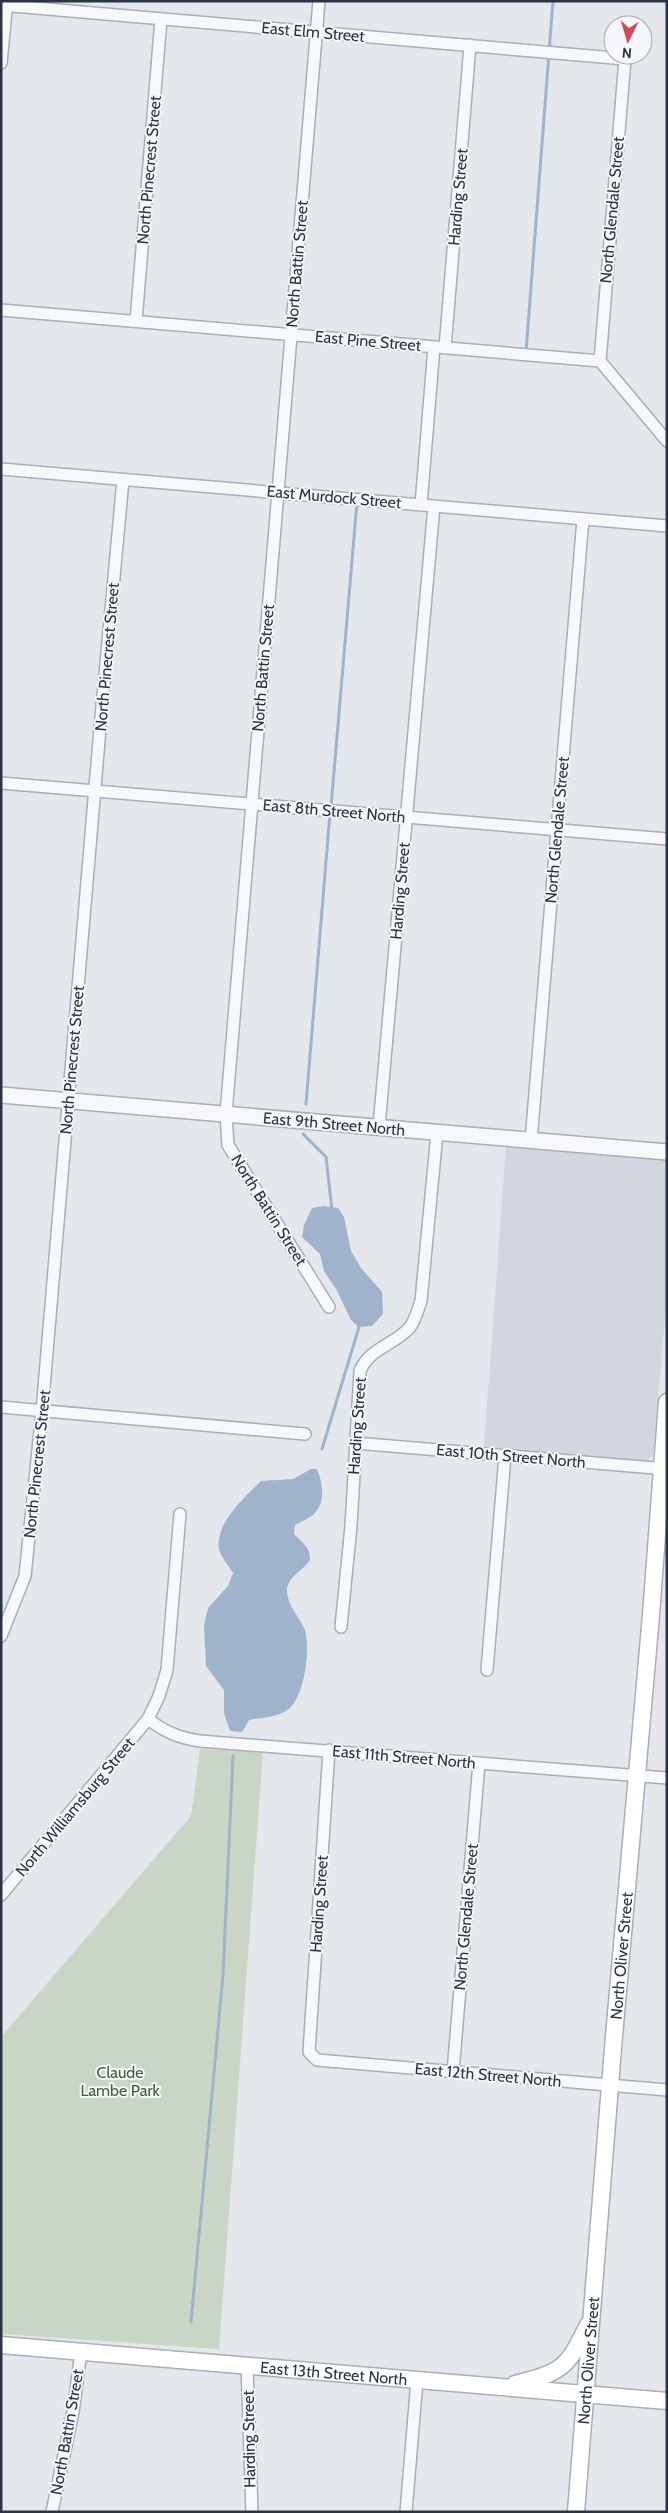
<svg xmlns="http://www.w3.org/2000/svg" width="668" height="2513" viewBox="0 0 668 2513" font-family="Cabin,sans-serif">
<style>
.built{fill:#d2d6de}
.green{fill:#c9d6c5}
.water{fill:#9fb4cc}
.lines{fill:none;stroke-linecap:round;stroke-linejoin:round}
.stream{stroke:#9fb4cc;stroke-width:3}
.minor-casing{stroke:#a9aeb7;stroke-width:14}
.tertiary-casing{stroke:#a9aeb7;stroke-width:18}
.secondary-casing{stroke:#a9aeb7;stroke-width:19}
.minor{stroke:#f7f8fa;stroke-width:11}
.tertiary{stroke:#f7f8fa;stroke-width:15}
.secondary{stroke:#fff;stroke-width:16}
.labels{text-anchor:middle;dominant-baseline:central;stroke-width:4;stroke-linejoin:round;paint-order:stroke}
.street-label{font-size:16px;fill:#2b3445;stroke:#f4f6f9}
.park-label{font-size:16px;fill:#3f6138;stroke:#f4f6f9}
</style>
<rect width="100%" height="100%" fill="#e4e7ec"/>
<path class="built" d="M 506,1146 L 667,1160 L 667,1296 L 653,1455 L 647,1461 L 484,1447 Z"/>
<path class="green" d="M 200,1749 L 263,1752 L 219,2349 L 1,2334 L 1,2037 L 191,1816 Z"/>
<path class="water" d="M 323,1206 L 338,1208 L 344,1217 L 351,1251 L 361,1268 L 382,1292 L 383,1314 L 372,1326 L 359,1327 L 351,1320 L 336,1289 L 324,1271 L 320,1254 L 302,1237 L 304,1225 L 312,1208 Z
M 311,1469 L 317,1469 C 323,1483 326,1504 313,1515 C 308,1519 300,1522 295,1525 L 294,1534 C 302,1542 311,1548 310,1560 C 303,1571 288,1576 287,1590 C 287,1605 298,1615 304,1628 C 312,1645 304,1702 286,1711 C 276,1717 260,1718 249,1720 L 242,1732 L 230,1731 L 224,1713 L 224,1690 L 206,1666 L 204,1625 L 208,1608 L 228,1586 L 233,1573 C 229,1566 221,1557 219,1549 C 215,1523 244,1498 261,1481 L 293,1479 Z"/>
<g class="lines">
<path class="stream" d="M 526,352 L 553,1
M 331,807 L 357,502
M 306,1104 L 330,813
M 303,1134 L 326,1157 L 332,1210
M 322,1449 L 359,1327 L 358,1323
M 191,2322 L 223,1975 L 233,1756"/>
<defs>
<path id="minor" d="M 319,1 L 226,1114 L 228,1145 L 329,1307
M 1,5 L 625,59 L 600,361
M 1,63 L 7,1
M 1,310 L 600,361 L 667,441
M 136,321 L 161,19
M 445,348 L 470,45
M 1,469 L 667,526
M 421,505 L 434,347
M 1,783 L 667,839
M 379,1127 L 434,506
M 531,1141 L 583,519
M 1,1407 L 305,1434
M 355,1443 L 667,1469
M 341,1627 L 351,1526 L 360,1371 C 369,1348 395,1345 410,1327 C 415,1321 418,1309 421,1301 L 437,1133
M 1,1636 L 25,1576 L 42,1411 L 101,717 L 123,480
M 487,1670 L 505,1456
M 148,1719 C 165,1732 179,1738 200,1741 L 667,1778
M 329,1750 L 309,2052 L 317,2060 L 667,2090
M 1,1895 L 148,1719 L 159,1696 L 167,1670 L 180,1514
M 453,2072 L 479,1763
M 247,2366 L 252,2512
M 52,2512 L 73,2412 L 81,2352
M 406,2512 L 417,2380"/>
<path id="tertiary" d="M 1,1095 L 667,1152"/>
<g id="secondary">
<path id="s1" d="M 1,2345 L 667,2401"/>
<path d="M 515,2384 C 563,2372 567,2368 588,2325"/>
<path id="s2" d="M 576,2512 L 613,2048 L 651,1615 L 667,1402"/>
</g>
</defs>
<use href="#minor" class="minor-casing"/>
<use href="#tertiary" class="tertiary-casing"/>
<use href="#secondary" class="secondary-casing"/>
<use href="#minor" class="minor"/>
<use href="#tertiary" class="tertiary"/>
<use href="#secondary" class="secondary"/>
</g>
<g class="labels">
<g class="street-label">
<text transform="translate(313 32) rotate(5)">East Elm Street</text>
<text transform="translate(149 170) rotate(-85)">North Pinecrest Street</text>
<text transform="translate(458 197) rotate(-85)">Harding Street</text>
<text transform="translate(612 210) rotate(-85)">North Glendale Street</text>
<text transform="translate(297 264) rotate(-85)">North Battin Street</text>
<text transform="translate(368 341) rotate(5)">East Pine Street</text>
<text transform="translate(334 497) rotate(5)">East Murdock Street</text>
<text transform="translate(107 657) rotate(-85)">North Pinecrest Street</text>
<text transform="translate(263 668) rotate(-85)">North Battin Street</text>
<text transform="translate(334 811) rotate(5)">East 8th Street North</text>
<text transform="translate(557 830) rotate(-85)">North Glendale Street</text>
<text transform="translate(400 891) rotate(-85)">Harding Street</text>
<text transform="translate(72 1060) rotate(-85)">North Pinecrest Street</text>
<text transform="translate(334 1124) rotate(5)">East 9th Street North</text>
<text transform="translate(269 1210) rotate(58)">North Battin Street</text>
<text transform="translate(357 1426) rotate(-86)">Harding Street</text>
<text transform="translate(511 1456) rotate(5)">East 10th Street North</text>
<text transform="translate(37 1464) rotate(-84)">North Pinecrest Street</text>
<text transform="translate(404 1757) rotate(5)">East 11th Street North</text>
<text transform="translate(75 1807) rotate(-50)">North Williamsburg Street</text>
<text transform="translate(319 1904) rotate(-86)">Harding Street</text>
<text transform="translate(466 1917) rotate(-85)">North Glendale Street</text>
<text stroke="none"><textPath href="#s2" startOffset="558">North Oliver Street</textPath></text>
<text transform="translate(488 2075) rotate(5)">East 12th Street North</text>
<text stroke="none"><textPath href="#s2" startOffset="152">North Oliver Street</textPath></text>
<text stroke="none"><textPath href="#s1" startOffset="334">East 13th Street North</textPath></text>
<text transform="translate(67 2432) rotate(-80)">North Battin Street</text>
<text transform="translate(249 2439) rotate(-91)">Harding Street</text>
</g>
<g class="park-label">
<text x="120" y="2072">Claude<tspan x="120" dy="18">Lambe Park</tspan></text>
</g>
</g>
<rect width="668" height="2513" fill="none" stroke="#2b3445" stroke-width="5"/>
<g transform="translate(628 40) rotate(185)"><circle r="24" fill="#f4f6f9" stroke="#a4a8b1"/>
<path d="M0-4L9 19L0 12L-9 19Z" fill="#d1495b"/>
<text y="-8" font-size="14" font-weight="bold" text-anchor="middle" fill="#2b3445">N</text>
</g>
</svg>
